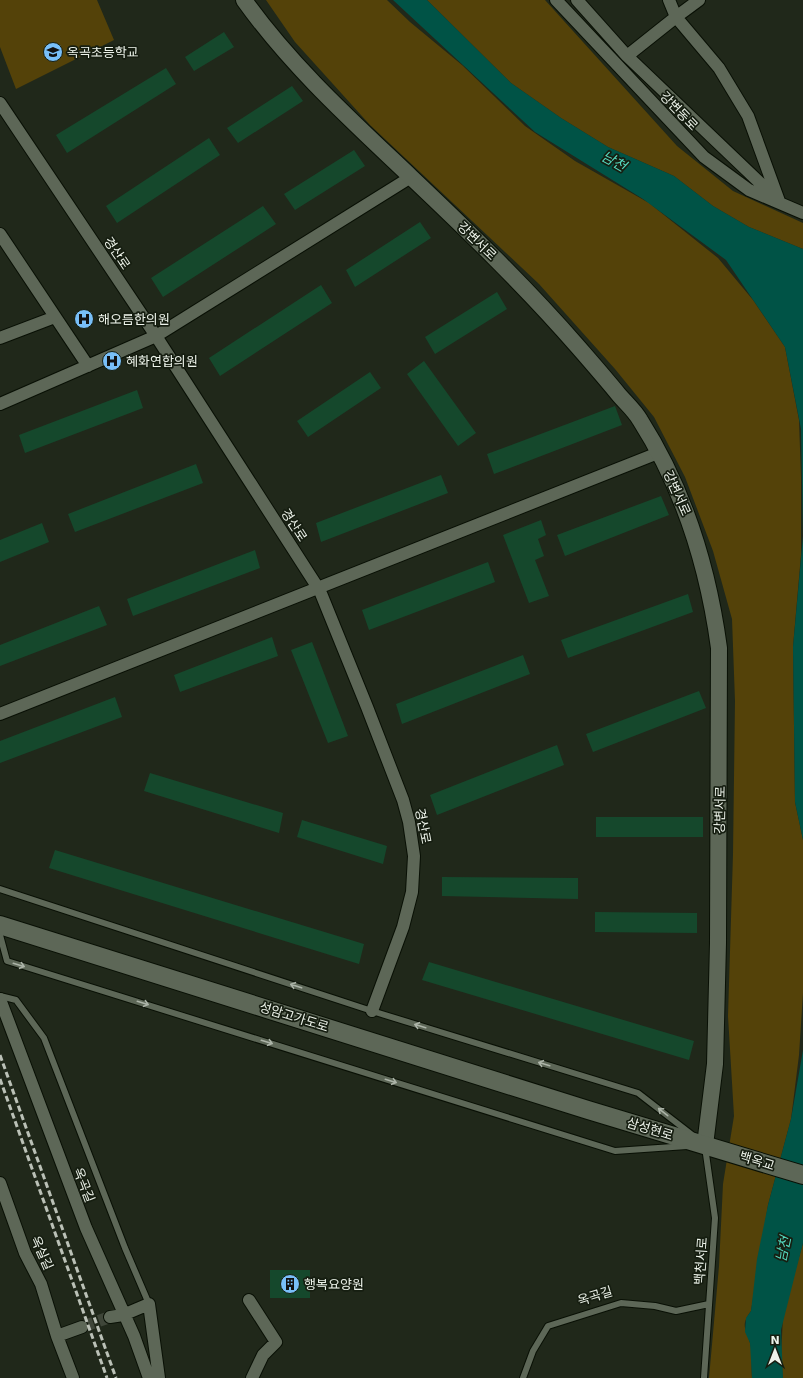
<svg xmlns="http://www.w3.org/2000/svg" width="803" height="1378" viewBox="0 0 803 1378" font-family="'DejaVu Sans','Noto Sans KR',sans-serif">
<style>
.green{fill:#544209}
.water{fill:#005346}
.building{fill:#15482c}
.lines{fill:none;stroke-linecap:round;stroke-linejoin:round}
.minor-tunnel{stroke:#3f4639;stroke-width:12;stroke-dasharray:12 6;stroke-linecap:butt}
.service-casing{stroke:#091005;stroke-width:8}
.minor-casing{stroke:#091005;stroke-width:14}
.tertiary-casing{stroke:#091005;stroke-width:18}
.secondary-casing{stroke:#091005;stroke-width:20}
.service{stroke:#5d6757;stroke-width:6}
.minor{stroke:#5d6757;stroke-width:12}
.tertiary{stroke:#5d6757;stroke-width:16}
.secondary{stroke:#5d6757;stroke-width:18}
.rail{stroke:#bbc1b7;stroke-width:3;stroke-dasharray:6 3;stroke-linecap:butt}
.oneway{stroke:#acb4a8}
.labels{text-anchor:middle;dominant-baseline:central;stroke-width:3.5;stroke-linejoin:round;paint-order:stroke}
.poi-label{font-size:13px;fill:#edf3ea;stroke:#161e11;text-anchor:start}
.street-label{font-size:13px;fill:#edf3ea;stroke:#161e11}
.water-label{font-size:14px;font-style:italic;fill:#55d9bf;stroke:#161e11}
</style>
<rect width="100%" height="100%" fill="#20281a"/>
<path class="green" d="M 0,0 L 97,0 L 114,40 L 16,89 L 0,47 Z
M 266,0 L 387,0 L 410,22 L 462,65 L 525,126 L 575,161 L 649,203 L 718,258 L 753,300 L 785,347 L 799,420 L 801,477 L 801,555 L 793,647 L 795,802 L 803,840 L 803,993 L 799,1055 L 791,1119 L 768,1205 L 751,1311 C 740,1326 746,1328 750,1343 C 753,1353 751,1367 752,1378 L 709,1378 L 719,1266 L 723,1184 L 734,1116 L 728,1016 L 733,854 L 735,701 L 732,619 L 713,551 L 685,477 L 654,417 L 615,369 L 539,284 L 370,125 L 295,42 Z
M 427,0 L 545,0 L 677,146 L 733,191 L 803,223 L 803,249 L 749,227 L 713,206 L 674,176 L 608,147 L 561,118 L 511,83 Z
M 803,1243 L 803,1378 L 783,1378 L 781,1359 L 783,1314 Z"/>
<path class="water" d="M 393,0 L 427,0 L 511,83 L 561,118 L 608,147 L 674,176 L 713,206 L 749,227 L 803,249 L 803,840 L 795,802 L 793,647 L 803,536 L 801,429 L 785,347 L 726,260 L 643,199 L 535,132 Z
M 803,1050 L 803,1243 L 781,1330 L 783,1378 L 752,1378 L 750,1343 L 745,1332 L 746,1318 L 751,1311 L 757,1259 L 768,1205 L 791,1119 Z"/>
<path class="building" d="M 224,32 L 234,47 L 194,71 L 185,57 Z
M 166,68 L 176,84 L 67,153 L 56,135 Z
M 292,86 L 303,101 L 238,143 L 227,128 Z
M 209,138 L 220,155 L 117,223 L 106,206 Z
M 354,150 L 365,166 L 295,210 L 284,194 Z
M 263,206 L 276,224 L 163,297 L 151,278 Z
M 420,222 L 431,238 L 355,287 L 346,270 Z
M 321,285 L 332,303 L 220,376 L 209,358 Z
M 497,292 L 507,309 L 435,354 L 425,337 Z
M 424,361 L 476,433 L 458,446 L 407,374 Z
M 370,372 L 381,388 L 308,437 L 297,421 Z
M 137,390 L 143,408 L 25,453 L 19,435 Z
M 615,406 L 622,425 L 494,474 L 487,454 Z
M 196,464 L 203,483 L 75,532 L 68,514 Z
M 441,475 L 448,493 L 321,542 L 316,523 Z
M 661,496 L 669,515 L 565,556 L 557,535 Z
M 541,520 L 546,535 L 538,539 L 544,556 L 535,560 L 549,596 L 529,603 L 503,535 Z
M 42,523 L 49,542 L 0,562 L 0,540 Z
M 255,550 L 260,568 L 133,616 L 127,599 Z
M 488,562 L 495,582 L 369,630 L 362,610 Z
M 688,594 L 693,612 L 568,658 L 561,640 Z
M 99,606 L 107,625 L 0,666 L 0,645 Z
M 272,637 L 278,656 L 180,692 L 174,675 Z
M 312,642 L 348,736 L 328,743 L 291,650 Z
M 523,655 L 530,674 L 402,724 L 396,704 Z
M 699,691 L 706,708 L 593,752 L 586,734 Z
M 115,697 L 122,717 L 0,763 L 0,741 Z
M 557,745 L 564,765 L 437,815 L 430,795 Z
M 150,773 L 283,813 L 279,833 L 144,791 Z
M 596,817 L 703,817 L 703,837 L 596,837 Z
M 302,820 L 387,846 L 383,864 L 297,837 Z
M 55,850 L 364,944 L 359,964 L 49,868 Z
M 442,877 L 578,878 L 578,899 L 442,896 Z
M 595,912 L 697,913 L 697,933 L 595,932 Z
M 429,962 L 694,1041 L 689,1060 L 422,980 Z
M 270,1270 L 310,1270 L 310,1298 L 270,1298 Z"/>
<g class="lines">
<path class="minor-tunnel" d="M 82,1327 L 110,1317"/>
<defs>
<path id="service" d="M 0,889 L 372,1011 L 638,1093 L 691,1134
M 0,935 L 7,961 L 615,1151 L 687,1146
M 0,996 L 16,1000 L 44,1038 L 125,1248 L 149,1304
M 523,1378 L 533,1351 L 548,1326 L 621,1303 L 655,1306 L 676,1311 L 709,1304
M 704,1378 L 715,1218 L 705,1147"/>
<path id="minor" d="M 556,0 L 704,157 L 749,190 L 803,213
M 577,0 L 627,56 L 779,201 L 748,116 L 719,68 L 676,17 L 627,56
M 669,0 L 676,17 L 699,0
M 0,103 L 156,336 L 320,591 L 367,707 L 403,800 L 409,822 L 414,856 L 412,892 L 403,927 L 372,1011
M 0,234 L 88,366
M 0,338 L 55,317
M 0,404 L 156,336 L 411,177
M 0,714 L 658,453
M 0,999 L 86,1228 L 134,1336 L 149,1378
M 0,1183 L 25,1253 L 41,1284 L 57,1336 L 73,1378
M 249,1300 L 276,1342 L 263,1355 L 252,1378
M 110,1317 L 123,1315 L 149,1304 L 159,1378
M 57,1336 L 82,1327"/>
<path id="tertiary" d="M 244,0 C 292,67 352,121 411,177 C 469,232 526,287 579,348 C 592,363 606,379 619,395 C 626,403 635,411 640,420 C 684,489 708,567 719,648 L 718,943 L 715,1064 L 705,1145"/>
<path id="secondary" d="M 0,925 L 588,1110 L 803,1175"/>
</defs>
<use href="#service" class="service-casing"/>
<use href="#minor" class="minor-casing"/>
<use href="#tertiary" class="tertiary-casing"/>
<use href="#secondary" class="secondary-casing"/>
<use href="#service" class="service"/>
<use href="#minor" class="minor"/>
<use href="#tertiary" class="tertiary"/>
<use href="#secondary" class="secondary"/>
<path class="rail" d="M 0,1055 L 116,1378
M 0,1079 L 107,1378"/>
</g>
<defs><path id="oneway-shaft" d="M-6 0H5M1.5-3L5.5 0L1.5 3" fill="none" stroke-width="1.6" stroke-linecap="round" stroke-linejoin="round"/></defs>
<g class="oneway">
<use href="#oneway-shaft" transform="translate(19 965) rotate(17)"/>
<use href="#oneway-shaft" transform="translate(296 986) rotate(-162)"/>
<use href="#oneway-shaft" transform="translate(143 1003) rotate(17)"/>
<use href="#oneway-shaft" transform="translate(420 1026) rotate(-163)"/>
<use href="#oneway-shaft" transform="translate(267 1042) rotate(17)"/>
<use href="#oneway-shaft" transform="translate(544 1064) rotate(-163)"/>
<use href="#oneway-shaft" transform="translate(391 1081) rotate(17)"/>
<use href="#oneway-shaft" transform="translate(663 1112) rotate(-142)"/>
</g>
<defs>
<symbol id="school-disc" viewBox="-11 -11 22 22"><circle r="9.5" fill="#78bff8" stroke="#161e11"/><path d="M0-5L7-2L0 1L-7-2ZM-4 1L0 2.5L4 1V4Q0 6-4 4Z" fill="#111"/></symbol>
<symbol id="hospital-disc" viewBox="-11 -11 22 22"><circle r="9.5" fill="#78bff8" stroke="#161e11"/><path d="M-5-5h3v3.5h4V-5h3V5h-3V1.5h-4V5h-3Z" fill="#111"/></symbol>
<symbol id="building-disc" viewBox="-11 -11 22 22"><circle r="9.5" fill="#78bff8" stroke="#161e11"/><path d="M-4-6H4V6H1V3H-1V6H-4ZM-2.5-4.3h1.7v1.8h-1.7ZM.8-4.3h1.7v1.8H.8ZM-2.5-1h1.7V.8h-1.7ZM.8-1h1.7V.8H.8Z" fill="#111"/></symbol>
</defs>
<g fill-rule="evenodd">
<use href="#school-disc" x="42" y="41" width="22" height="22"/>
<use href="#hospital-disc" x="73" y="308" width="22" height="22"/>
<use href="#hospital-disc" x="101" y="350" width="22" height="22"/>
<use href="#building-disc" x="279" y="1273" width="22" height="22"/>
</g>
<g class="labels">
<g class="poi-label">
<text x="67" y="52">옥곡초등학교</text>
<text x="98" y="319">해오름한의원</text>
<text x="126" y="361">혜화연합의원</text>
<text x="304" y="1284">행복요양원</text>
</g>
<g class="street-label">
<text transform="translate(679 111) rotate(46)">강변동로</text>
<text transform="translate(477 241) rotate(44)">강변서로</text>
<text transform="translate(117 253) rotate(56)">경산로</text>
<text transform="translate(677 493) rotate(66)">강변서로</text>
<text transform="translate(294 525) rotate(57)">경산로</text>
<text transform="translate(720 810) rotate(-89)">강변서로</text>
<text transform="translate(423 826) rotate(79)">경산로</text>
<text transform="translate(294 1017) rotate(17)">성암고가도로</text>
<text transform="translate(650 1129) rotate(17)">삼성현로</text>
<text transform="translate(757 1161) rotate(17)">백옥교</text>
<text transform="translate(84 1185) rotate(69)">옥곡길</text>
<text transform="translate(42 1253) rotate(66)">옥실길</text>
<text transform="translate(701 1261) rotate(-86)">백천서로</text>
<text transform="translate(595 1296) rotate(-17)">옥곡길</text>
</g>
<g class="water-label">
<text transform="translate(614 161) rotate(29)">남천</text>
<text transform="translate(783 1249) rotate(-78)">남천</text>
</g>
</g>
<g transform="translate(775 1350)" stroke="#161e11" stroke-width="3" paint-order="stroke">
<path d="M0-3L7 15L0 10L-7 15Z" fill="#edf3ea"/>
<text y="-6" font-size="11" font-weight="bold" text-anchor="middle" fill="#edf3ea">N</text>
</g>
</svg>
